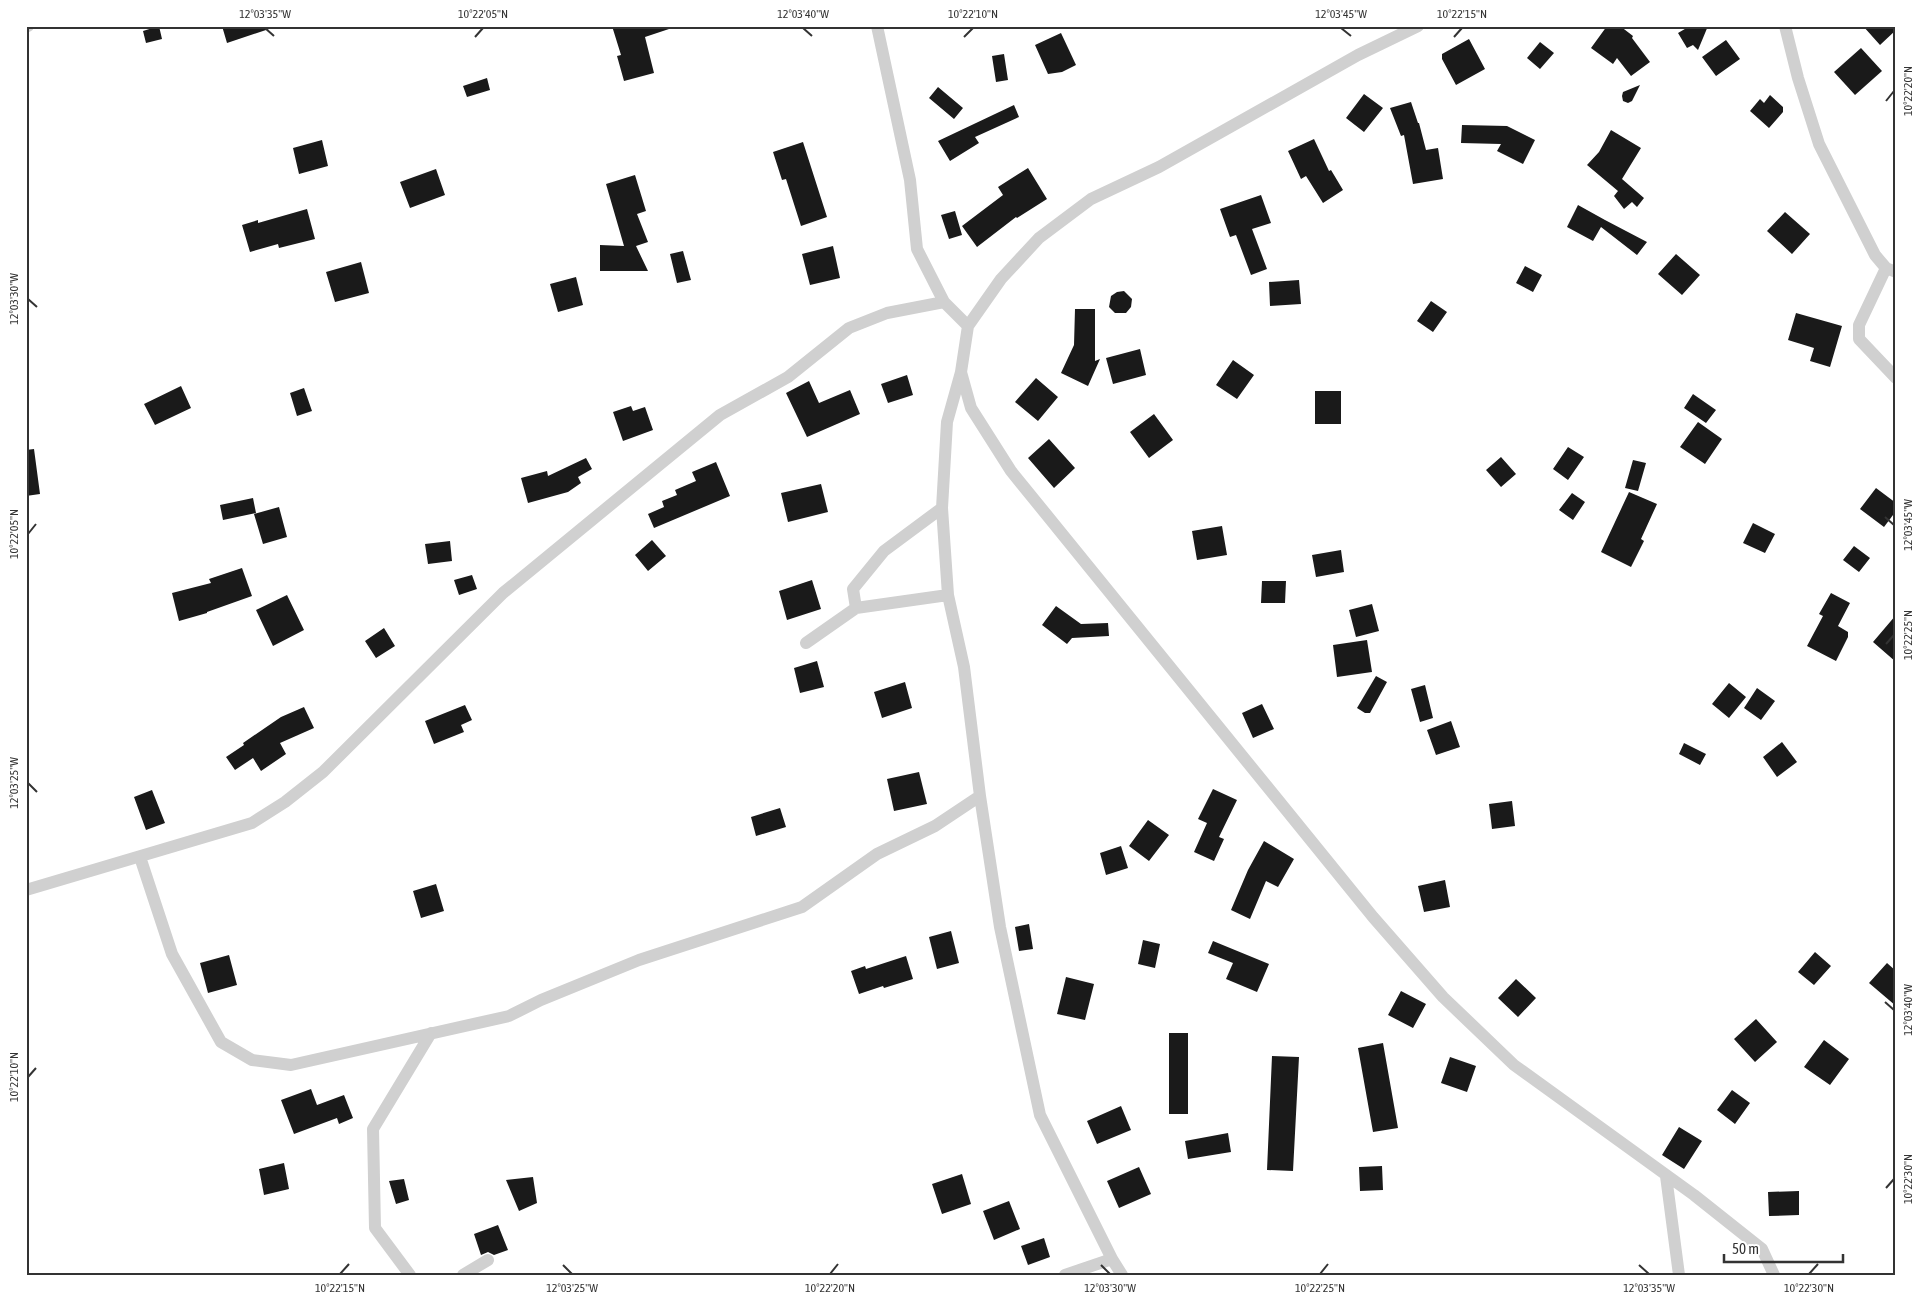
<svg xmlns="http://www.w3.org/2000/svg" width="1922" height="1301" viewBox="0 0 1922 1301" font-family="'Asap Condensed',sans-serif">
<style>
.building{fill:#1a1a1a}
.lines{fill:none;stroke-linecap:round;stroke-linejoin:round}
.minor{stroke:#d0d0d0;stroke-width:12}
.ticks{fill:none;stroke:#333;stroke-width:2}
.neatline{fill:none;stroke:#333;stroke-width:2}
.ticks-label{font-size:12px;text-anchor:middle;fill:#333}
</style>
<rect width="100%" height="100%" fill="#fff"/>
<path class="building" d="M 159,26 L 162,39 L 146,43 L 143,31 Z
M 222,26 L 269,26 L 269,29 L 227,43 Z
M 612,26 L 669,26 L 669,29 L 645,37 L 654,73 L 624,81 L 617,56 L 621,55 Z
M 1607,26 L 1620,26 L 1633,36 L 1632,38 L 1650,62 L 1631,76 L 1617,58 L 1613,64 L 1591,48 Z
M 1690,26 L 1708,26 L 1698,50 L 1693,45 L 1687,48 L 1678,33 Z
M 1863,26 L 1896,26 L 1896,30 L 1880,45 Z
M 1061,33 L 1076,65 L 1062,72 L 1048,74 L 1035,45 Z
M 1469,39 L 1485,69 L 1456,85 L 1442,59 L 1442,54 Z
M 1726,40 L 1740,59 L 1716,76 L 1702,57 Z
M 1540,42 L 1554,53 L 1540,69 L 1527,58 Z
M 1861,48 L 1882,71 L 1855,95 L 1834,72 Z
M 1004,54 L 1008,80 L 996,82 L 992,56 Z
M 487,78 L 490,90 L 467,97 L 463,86 Z
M 1640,85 L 1632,101 L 1628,103 L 1623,101 L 1622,96 L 1623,92 Z
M 938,87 L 963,108 L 954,119 L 929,98 Z
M 1364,94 L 1383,108 L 1364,132 L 1346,118 Z
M 1770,95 L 1783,107 L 1783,112 L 1769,128 L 1750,111 L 1760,99 L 1764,103 Z
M 1411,102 L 1418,123 L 1419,123 L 1426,150 L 1438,148 L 1443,179 L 1413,184 L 1404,135 L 1401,136 L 1390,108 Z
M 1014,105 L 1019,117 L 975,137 L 979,143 L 950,161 L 938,141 Z
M 1462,125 L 1507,126 L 1535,140 L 1523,164 L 1497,151 L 1501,144 L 1461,143 Z
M 1611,130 L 1641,148 L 1622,179 L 1644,198 L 1637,207 L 1632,202 L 1624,209 L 1614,196 L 1618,191 L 1587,165 L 1599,152 Z
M 1314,139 L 1329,171 L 1331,170 L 1343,190 L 1323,203 L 1306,176 L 1301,179 L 1288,151 Z
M 322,140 L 328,166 L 299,174 L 293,148 Z
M 803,142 L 827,217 L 801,226 L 786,179 L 782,180 L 773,152 Z
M 1028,168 L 1047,199 L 1017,218 L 1016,217 L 977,247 L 962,226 L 1003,195 L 998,187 Z
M 436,169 L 445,195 L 410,208 L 400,182 Z
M 635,175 L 646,211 L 637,214 L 648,242 L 636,246 L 648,271 L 600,271 L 600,245 L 624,246 L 606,184 Z
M 1261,195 L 1271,223 L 1252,229 L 1267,269 L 1251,275 L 1236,235 L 1230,237 L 1220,209 Z
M 1578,205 L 1605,220 L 1647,242 L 1637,255 L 1601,227 L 1593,241 L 1567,227 Z
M 307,209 L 315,239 L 279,248 L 278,244 L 250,252 L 242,225 L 258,220 L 258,223 Z
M 955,211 L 962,235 L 949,239 L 941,215 Z
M 1785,212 L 1810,234 L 1792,254 L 1767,231 Z
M 833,246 L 840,278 L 810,285 L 802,254 Z
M 683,251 L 691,280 L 677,283 L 670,254 Z
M 1676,254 L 1700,275 L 1682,295 L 1658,274 Z
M 361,262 L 369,293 L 335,302 L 326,272 Z
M 1525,266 L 1542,275 L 1533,292 L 1516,283 Z
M 576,277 L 583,305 L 558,312 L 550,284 Z
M 1299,280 L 1301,304 L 1270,306 L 1269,282 Z
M 1124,291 L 1132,299 L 1131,307 L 1126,313 L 1115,313 L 1109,307 L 1111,296 L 1117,292 Z
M 1431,301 L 1447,312 L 1433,332 L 1417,321 Z
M 1075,309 L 1095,309 L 1095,361 L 1100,359 L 1088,386 L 1061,373 L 1074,345 Z
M 1796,313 L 1842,326 L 1830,367 L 1810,361 L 1814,348 L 1788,340 Z
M 1140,349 L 1146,375 L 1113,384 L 1106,358 Z
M 1233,360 L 1254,375 L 1237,399 L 1216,385 Z
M 907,375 L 913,395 L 888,403 L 881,384 Z
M 1036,378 L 1058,397 L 1038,421 L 1015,402 Z
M 809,381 L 819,403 L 850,390 L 860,414 L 807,437 L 786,393 Z
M 181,386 L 191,408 L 155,425 L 144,404 Z
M 304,388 L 312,411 L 297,416 L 290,393 Z
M 1315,391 L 1341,391 L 1341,424 L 1315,424 Z
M 1693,394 L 1716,410 L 1706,423 L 1684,408 Z
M 631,406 L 633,411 L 645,407 L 653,430 L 623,441 L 613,412 Z
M 1154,414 L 1173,440 L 1149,458 L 1130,432 Z
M 1698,422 L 1722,439 L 1705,464 L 1680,447 Z
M 1049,439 L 1075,468 L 1054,488 L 1028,458 Z
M 1568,447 L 1584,457 L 1568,480 L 1553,469 Z
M 34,449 L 40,494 L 26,496 L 26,450 Z
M 1501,457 L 1516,474 L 1501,487 L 1486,470 Z
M 586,458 L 592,469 L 578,477 L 581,483 L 568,492 L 528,503 L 521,478 L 547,471 L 548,476 Z
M 1633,460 L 1646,463 L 1638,491 L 1625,488 Z
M 716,462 L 730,496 L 654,528 L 648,514 L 664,507 L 662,501 L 677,495 L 675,490 L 696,481 L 692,472 Z
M 821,484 L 828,512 L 788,522 L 781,493 Z
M 1876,488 L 1896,503 L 1896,511 L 1884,527 L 1860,509 Z
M 1629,492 L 1657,504 L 1641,539 L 1644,541 L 1631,567 L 1601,552 Z
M 1572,493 L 1585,502 L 1573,520 L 1559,510 Z
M 253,498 L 256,513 L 223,520 L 220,505 Z
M 279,507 L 287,537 L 263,544 L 254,514 Z
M 1753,523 L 1775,534 L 1765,553 L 1743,543 Z
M 1222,526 L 1227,555 L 1197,560 L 1192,531 Z
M 652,540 L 666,556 L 648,571 L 635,555 Z
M 450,541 L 452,561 L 428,564 L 425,544 Z
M 1854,546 L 1870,558 L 1859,572 L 1843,560 Z
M 1341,550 L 1344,572 L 1316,577 L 1312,555 Z
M 242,568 L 252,596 L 207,612 L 207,613 L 179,621 L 172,593 L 211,583 L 209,579 Z
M 472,575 L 477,589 L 459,595 L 454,580 Z
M 812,580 L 821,609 L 787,620 L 779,591 Z
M 1262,581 L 1286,581 L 1285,603 L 1261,603 Z
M 1831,593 L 1850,603 L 1838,626 L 1848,632 L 1848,637 L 1836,661 L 1807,646 L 1823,616 L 1819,614 Z
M 287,595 L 304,630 L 273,646 L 256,610 Z
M 1372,604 L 1379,631 L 1356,637 L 1349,610 Z
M 1056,606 L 1081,624 L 1108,623 L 1109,636 L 1072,638 L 1067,644 L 1042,625 Z
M 1896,615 L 1896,662 L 1873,642 Z
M 384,628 L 395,646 L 376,658 L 365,641 Z
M 1367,640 L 1372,672 L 1337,677 L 1333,645 Z
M 817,661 L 824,687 L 800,693 L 794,668 Z
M 1376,676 L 1387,682 L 1370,713 L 1365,713 L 1357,708 Z
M 905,682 L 912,708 L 882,718 L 874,692 Z
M 1729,683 L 1746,697 L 1729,718 L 1712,704 Z
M 1425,685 L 1433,718 L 1420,722 L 1411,689 Z
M 1757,688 L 1775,701 L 1761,720 L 1744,708 Z
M 1262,704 L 1274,729 L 1253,738 L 1242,713 Z
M 465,705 L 472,720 L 461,725 L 464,732 L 434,744 L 425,721 Z
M 304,707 L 314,728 L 280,743 L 286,754 L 261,771 L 253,758 L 235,770 L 226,757 L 244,745 L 243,743 L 281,717 Z
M 1451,721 L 1460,747 L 1436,755 L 1427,730 Z
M 1782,742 L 1797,762 L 1777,777 L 1763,757 Z
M 1684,743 L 1706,754 L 1700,765 L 1679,754 Z
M 919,772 L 927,804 L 894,811 L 887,779 Z
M 1213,789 L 1237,800 L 1219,837 L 1224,839 L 1214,861 L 1194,852 L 1207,823 L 1198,819 Z
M 152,790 L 165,823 L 146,830 L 134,797 Z
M 1512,801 L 1515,826 L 1492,829 L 1489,804 Z
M 780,808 L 786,827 L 756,836 L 751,817 Z
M 1148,820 L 1169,835 L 1149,861 L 1129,846 Z
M 1264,841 L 1294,859 L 1278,887 L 1266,881 L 1250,919 L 1231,910 L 1248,870 Z
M 1121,846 L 1128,868 L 1106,875 L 1100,853 Z
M 1445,880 L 1450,907 L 1424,912 L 1418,886 Z
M 436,884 L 444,911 L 421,918 L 413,891 Z
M 1029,924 L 1033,949 L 1019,951 L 1015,927 Z
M 951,931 L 959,963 L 937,969 L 929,937 Z
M 1143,940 L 1160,944 L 1155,968 L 1138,964 Z
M 1213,941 L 1269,964 L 1257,992 L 1226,979 L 1233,963 L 1208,953 Z
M 1815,952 L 1831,966 L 1814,985 L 1798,972 Z
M 229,955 L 237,985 L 208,993 L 200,963 Z
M 906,956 L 913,979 L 884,988 L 883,986 L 859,994 L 851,971 L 865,966 L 866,969 Z
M 1887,963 L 1896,971 L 1896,1006 L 1869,983 Z
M 1066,977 L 1094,984 L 1085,1020 L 1057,1014 Z
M 1516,979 L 1536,998 L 1518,1017 L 1498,998 Z
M 1401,991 L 1426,1004 L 1413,1028 L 1388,1015 Z
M 1756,1019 L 1777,1042 L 1755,1062 L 1734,1039 Z
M 1169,1033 L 1188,1033 L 1188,1114 L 1169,1114 Z
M 1824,1040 L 1849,1059 L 1830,1085 L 1804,1067 Z
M 1383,1043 L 1398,1128 L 1373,1132 L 1358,1048 Z
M 1272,1056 L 1299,1057 L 1293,1171 L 1267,1170 Z
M 1450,1057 L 1476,1066 L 1467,1092 L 1441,1083 Z
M 311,1089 L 317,1105 L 344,1095 L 353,1118 L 339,1124 L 337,1118 L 294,1134 L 281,1100 Z
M 1732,1090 L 1750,1103 L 1735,1124 L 1717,1110 Z
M 1121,1106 L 1131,1130 L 1097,1144 L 1087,1121 Z
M 1679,1127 L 1702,1141 L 1684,1169 L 1662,1155 Z
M 1228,1133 L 1231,1152 L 1188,1159 L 1185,1141 Z
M 284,1163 L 289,1189 L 264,1195 L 259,1169 Z
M 1382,1166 L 1383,1190 L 1360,1191 L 1359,1167 Z
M 1139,1167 L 1151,1194 L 1119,1208 L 1107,1181 Z
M 962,1174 L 971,1204 L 942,1214 L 932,1184 Z
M 533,1177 L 537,1203 L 519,1211 L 506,1180 Z
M 404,1179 L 409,1200 L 396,1204 L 389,1181 Z
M 1799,1191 L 1799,1215 L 1769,1216 L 1768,1192 Z
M 1009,1201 L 1020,1229 L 994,1240 L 983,1211 Z
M 498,1225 L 508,1250 L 494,1255 L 488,1252 L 481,1255 L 474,1234 Z
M 1044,1238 L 1050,1257 L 1028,1265 L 1021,1246 Z"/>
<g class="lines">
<path class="minor" d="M 877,26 L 910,180 L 917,249 L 944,302 L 968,326
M 1418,26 L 1358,55 L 1159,167 L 1091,199 L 1039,238 L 1001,279 L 968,326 L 961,372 L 971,408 L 1011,471 L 1373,917 L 1443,997 L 1514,1065 L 1694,1195 L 1762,1249 L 1774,1275
M 1785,26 L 1798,78 L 1819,144 L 1875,255 L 1886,268 L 1896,272
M 26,27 L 28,26
M 1886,268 L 1859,325 L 1859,339 L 1896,378
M 961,372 L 947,422 L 942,508 L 948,595 L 964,667 L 980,796 L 1000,927 L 1040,1115 L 1112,1259 L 1122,1275
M 942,508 L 884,551 L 853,589 L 856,608 L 948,595
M 806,643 L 856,608
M 140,857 L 172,954 L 221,1042 L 252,1060 L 291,1065 L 509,1016 L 541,1000 L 639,960 L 802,907 L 877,854 L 935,826 L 980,796
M 26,890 L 252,823 L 285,802 L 323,772 L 503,593 L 720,415 L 788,377 L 849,328 L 887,313 L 944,302
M 1666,1176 L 1679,1275
M 410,1275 L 375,1228 L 373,1129 L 431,1033
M 463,1275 L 488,1260
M 1065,1275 L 1112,1259"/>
</g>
<path class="ticks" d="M 265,28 L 274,36M 803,28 L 812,36M 1341,28 L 1351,36M 475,37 L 483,28M 964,37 L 973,28M 1454,37 L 1462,28M 1886,101 L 1894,91M 28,299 L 37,307M 1885,517 L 1894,525M 28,534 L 36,524M 1886,644 L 1894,635M 28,783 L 37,792M 1885,1002 L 1894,1010M 28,1077 L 36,1068M 1886,1188 L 1894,1179M 563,1265 L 572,1274M 1101,1265 L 1110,1274M 1639,1265 L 1649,1274M 340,1274 L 349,1264M 830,1274 L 838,1264M 1320,1274 L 1328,1264M 1809,1274 L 1818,1264"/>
<rect width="1922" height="1301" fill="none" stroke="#ffffff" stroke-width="55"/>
<path d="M1724 1254v8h119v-8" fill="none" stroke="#333333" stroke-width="2.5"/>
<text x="1732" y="1254" font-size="15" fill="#333333" stroke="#ffffff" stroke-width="4" paint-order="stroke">50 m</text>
<rect x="28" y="28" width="1866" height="1246" class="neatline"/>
<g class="ticks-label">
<text x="265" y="18">12°03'35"W</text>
<text x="483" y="18">10°22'05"N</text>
<text x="803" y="18">12°03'40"W</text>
<text x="973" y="18">10°22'10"N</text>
<text x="1341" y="18">12°03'45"W</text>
<text x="1462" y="18">10°22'15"N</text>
<text transform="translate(1908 91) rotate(-90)" y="4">10°22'20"N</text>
<text transform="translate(14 299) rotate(-90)" y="4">12°03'30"W</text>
<text transform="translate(1908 525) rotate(-90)" y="4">12°03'45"W</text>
<text transform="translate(14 534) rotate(-90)" y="4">10°22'05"N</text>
<text transform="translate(1908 635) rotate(-90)" y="4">10°22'25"N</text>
<text transform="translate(14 783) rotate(-90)" y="4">12°03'25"W</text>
<text transform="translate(1908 1010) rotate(-90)" y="4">12°03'40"W</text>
<text transform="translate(14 1077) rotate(-90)" y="4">10°22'10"N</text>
<text transform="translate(1908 1179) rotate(-90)" y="4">10°22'30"N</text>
<text x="340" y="1292">10°22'15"N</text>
<text x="572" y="1292">12°03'25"W</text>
<text x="830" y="1292">10°22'20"N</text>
<text x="1110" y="1292">12°03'30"W</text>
<text x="1320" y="1292">10°22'25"N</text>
<text x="1649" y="1292">12°03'35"W</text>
<text x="1809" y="1292">10°22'30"N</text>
</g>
</svg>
